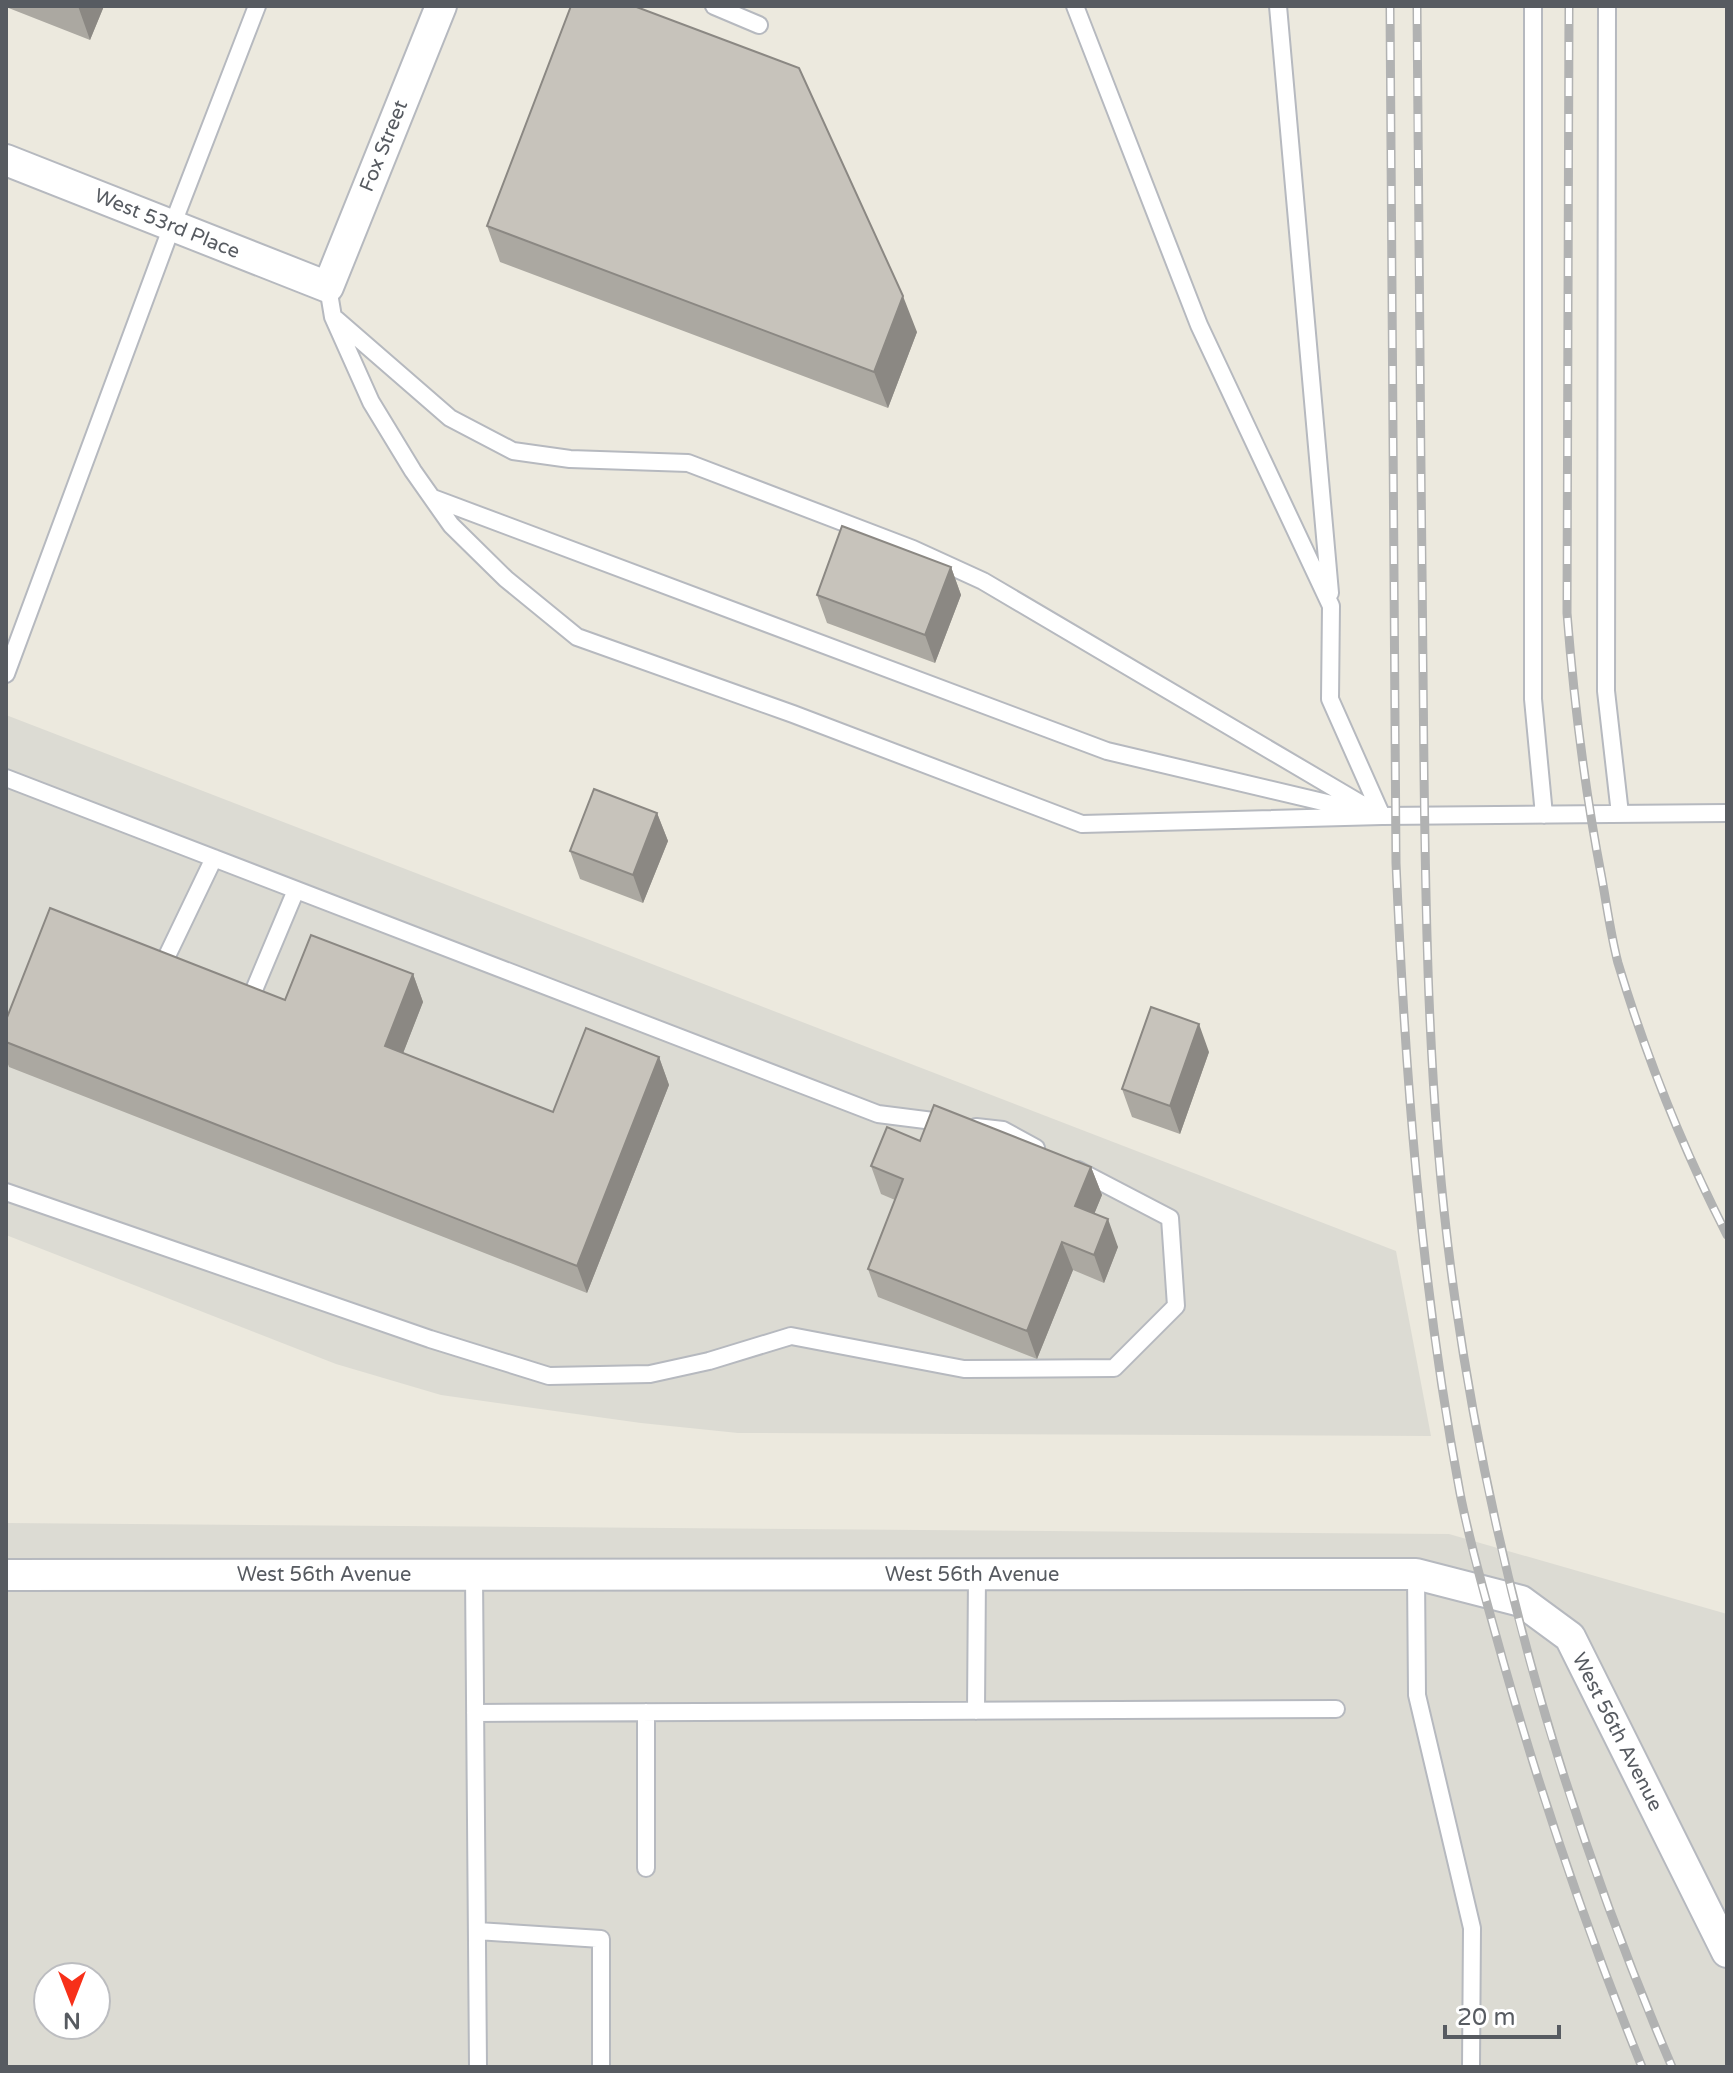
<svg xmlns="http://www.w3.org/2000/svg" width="1733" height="2073" viewBox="0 0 1733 2073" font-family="'Varela Round',sans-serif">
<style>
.industrial{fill:#dcdbd3;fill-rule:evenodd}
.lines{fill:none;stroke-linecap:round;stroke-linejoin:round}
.service-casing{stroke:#b6b9bf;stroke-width:20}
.minor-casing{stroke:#b6b9bf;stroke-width:34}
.service{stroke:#fff;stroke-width:16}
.minor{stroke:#fff;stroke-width:30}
.rail-casing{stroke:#b1b2b2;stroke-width:9}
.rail{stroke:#fff;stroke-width:6;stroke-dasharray:18;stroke-linecap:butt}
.wall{fill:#aba8a1}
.shaded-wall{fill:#8b8883}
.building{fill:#c7c3bb;stroke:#8b8883;stroke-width:2}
.labels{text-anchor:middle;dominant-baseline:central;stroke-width:8;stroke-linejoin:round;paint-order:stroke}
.street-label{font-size:20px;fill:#575b61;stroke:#fff}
</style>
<rect width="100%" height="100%" fill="#ece9de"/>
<path class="industrial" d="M 6,715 L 1396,1251 L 1431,1436 L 738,1433 L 641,1423 L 441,1395 L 336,1364 L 6,1235 Z
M 6,1523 L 1449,1534 L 1727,1614 L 1727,2067 L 6,2067 ZM 48,1977 L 96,1977 L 96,2025 L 48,2025 Z"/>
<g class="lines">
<defs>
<path id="service" d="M 714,6 L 759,25
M 1075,6 L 1199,325 L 1331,606 L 1330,699 L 1382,816
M 1278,6 L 1330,593
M 1533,6 L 1533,699 L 1544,815
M 1607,6 L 1606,691 L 1620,814
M 328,287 L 333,317 L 371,402 L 413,471 L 451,525 L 506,579 L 577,637 L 793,714 L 1082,824 L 1382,816 L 1727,813
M 336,319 L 450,418 L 513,451 L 570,459 L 688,463 L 913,549 L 983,581 L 1380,815
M 433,498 L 1107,751 L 1361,811
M 6,674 L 172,226 L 257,6
M 6,778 L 878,1114 L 949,1123
M 166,958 L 214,858
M 254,990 L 296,890
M 976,1127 L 1003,1130 L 1036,1148
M 6,1192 L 430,1339 L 549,1376 L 650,1374 L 709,1361 L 791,1336 L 964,1369 L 1114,1368 L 1176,1306 L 1170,1218 L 1078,1170
M 1416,1574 L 1417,1695 L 1472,1928 L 1471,2067
M 474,1575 L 478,2067
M 976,1711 L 977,1575
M 646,1712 L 646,1868
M 475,1713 L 1336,1709
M 477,1931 L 601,1939 L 601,2067"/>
<path id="minor" d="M 6,160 L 328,287 L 441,6
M 6,1575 L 1416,1574 L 1521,1601 L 1570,1637 L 1727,1952"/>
</defs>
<use href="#service" class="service-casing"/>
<use href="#minor" class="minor-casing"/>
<use href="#service" class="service"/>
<use href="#minor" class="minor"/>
<defs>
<path id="rail" d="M 1390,6 L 1396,863 C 1405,1074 1421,1285 1460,1493 C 1471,1550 1488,1606 1503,1661 C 1542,1799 1588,1934 1642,2067
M 1417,6 C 1418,227 1421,448 1423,669 C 1425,879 1425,1091 1455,1299 C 1493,1566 1566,1819 1672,2067
M 1569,6 L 1567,613 C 1574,703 1585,791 1602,879 C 1607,907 1611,936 1618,963 C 1646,1056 1683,1149 1727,1235"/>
</defs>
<use href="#rail" class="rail-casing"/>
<use href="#rail" class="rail"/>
</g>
<path class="wall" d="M 6,6 L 104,6 L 90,40 L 6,7 Z
M 487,226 L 917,332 L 888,408 L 500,262 Z
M 951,567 L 961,595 L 935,663 L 827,623 L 817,595 Z
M 657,813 L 668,841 L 643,903 L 580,879 L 570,851 Z
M 413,974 L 423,1002 L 403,1053 L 553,1112 L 659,1057 L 669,1085 L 587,1293 L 9,1067 L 6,1059 L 6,1020 L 285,1000 Z
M 1209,1052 L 1180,1134 L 1132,1117 L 1122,1089 Z
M 920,1141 L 1091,1167 L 1102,1195 L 1094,1214 L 1118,1247 L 1104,1283 L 1073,1270 L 1037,1359 L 878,1297 L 868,1269 L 895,1200 L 881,1194 L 871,1166 Z"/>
<path class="shaded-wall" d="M 78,6 L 104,6 L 90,40 Z
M 903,296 L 917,332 L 888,408 L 874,372 Z
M 951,567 L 961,595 L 935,663 L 925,635 Z
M 657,813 L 668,841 L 643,903 L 633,875 Z
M 413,974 L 423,1002 L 395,1074 L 385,1046 Z
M 1199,1024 L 1209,1052 L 1180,1134 L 1170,1106 Z
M 659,1057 L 669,1085 L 587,1293 L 577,1266 Z
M 1091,1167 L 1102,1195 L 1086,1234 L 1075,1206 Z
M 1108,1219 L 1118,1247 L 1104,1283 L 1094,1255 Z
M 1062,1242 L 1073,1270 L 1037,1359 L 1027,1331 Z"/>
<path class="building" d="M 571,6 L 634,6 L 799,68 L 903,296 L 874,372 L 487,226 Z
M 842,526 L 951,567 L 925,635 L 817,595 Z
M 594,789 L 657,813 L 633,875 L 570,851 Z
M 50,908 L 285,1000 L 311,935 L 413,974 L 385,1046 L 553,1112 L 586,1028 L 659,1057 L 577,1266 L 6,1042 L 6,1020 Z
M 1151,1007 L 1199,1024 L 1170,1106 L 1122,1089 Z
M 934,1105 L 1091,1167 L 1075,1206 L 1108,1219 L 1094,1255 L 1062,1242 L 1027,1331 L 868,1269 L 903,1179 L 871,1166 L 887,1127 L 920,1141 Z"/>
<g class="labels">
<g class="street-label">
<text transform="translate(384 146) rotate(-68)">Fox Street</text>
<text transform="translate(167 224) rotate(22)">West 53rd Place</text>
<text x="324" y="1575">West 56th Avenue</text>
<text x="972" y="1575">West 56th Avenue</text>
<text transform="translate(1617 1732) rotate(63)">West 56th Avenue</text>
</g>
</g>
<rect width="1733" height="2073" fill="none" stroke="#575b61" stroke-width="16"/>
<g transform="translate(72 2001) rotate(180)"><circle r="38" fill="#ffffff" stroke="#bcbdc0" stroke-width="2"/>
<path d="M0-6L14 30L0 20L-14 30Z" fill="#f73019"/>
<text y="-12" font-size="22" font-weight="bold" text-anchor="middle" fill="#575b61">N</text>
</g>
<path d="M1445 2025v12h114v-12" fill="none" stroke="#575b61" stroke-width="4"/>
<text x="1457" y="2025" font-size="24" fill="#575b61" stroke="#ffffff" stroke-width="6" paint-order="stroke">20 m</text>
</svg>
